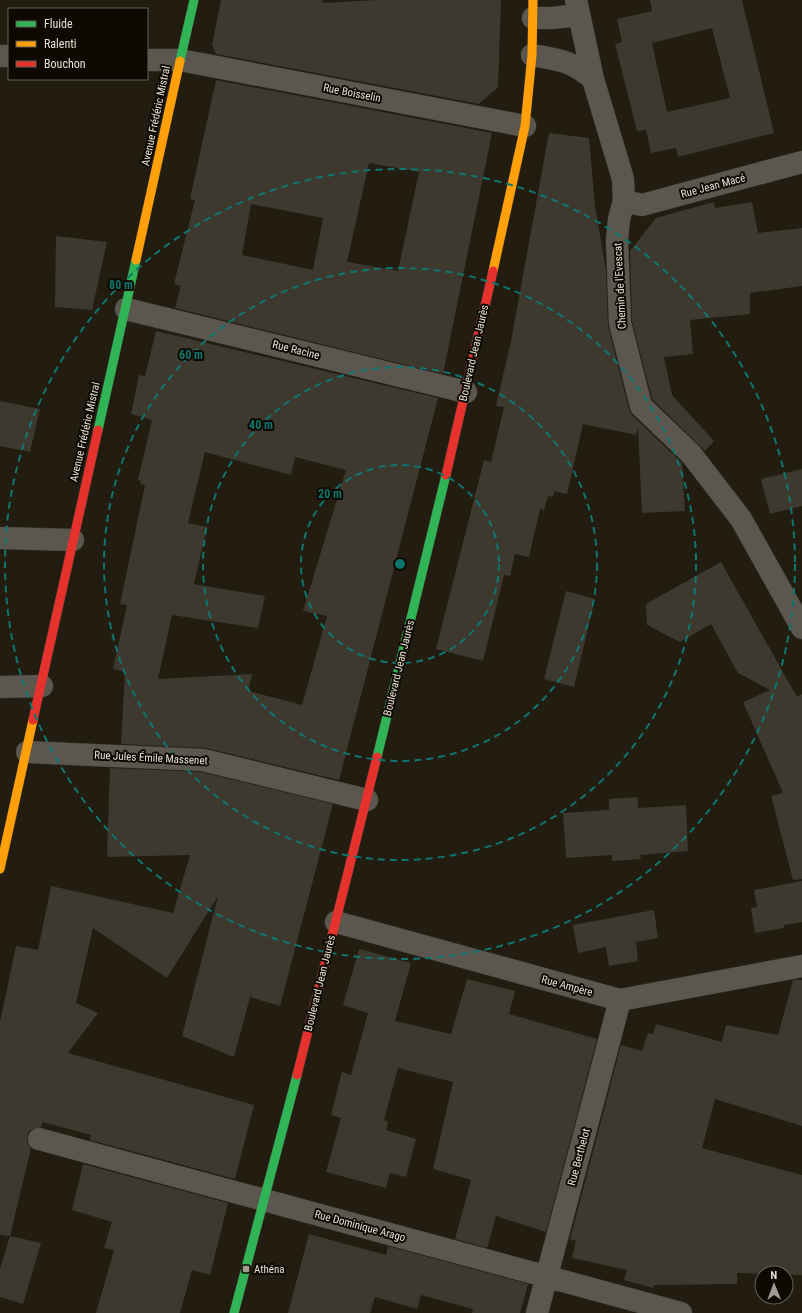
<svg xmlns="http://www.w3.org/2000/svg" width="802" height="1313" viewBox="0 0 802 1313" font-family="'Roboto Condensed',sans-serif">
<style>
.building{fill:#3e392f;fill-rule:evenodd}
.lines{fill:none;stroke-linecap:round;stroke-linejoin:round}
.street-casing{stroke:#3c372f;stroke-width:23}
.fast-casing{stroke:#3c372f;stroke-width:10}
.slow-casing{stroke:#3c372f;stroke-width:10}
.jam-casing{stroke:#3c372f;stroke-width:10}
.street{stroke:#5b574e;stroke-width:22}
.fast{stroke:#30b455;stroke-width:9}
.slow{stroke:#ff9f0a;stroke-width:9}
.jam{stroke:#e5322d;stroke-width:9}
.ring{fill:none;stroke:#0f766e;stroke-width:2;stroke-dasharray:7 5}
.poi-dot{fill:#a29b8f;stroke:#0e0a03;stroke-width:1.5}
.labels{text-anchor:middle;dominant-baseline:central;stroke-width:4;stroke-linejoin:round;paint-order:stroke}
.street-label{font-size:11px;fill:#e7e0d3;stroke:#0e0a03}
.poi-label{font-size:11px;fill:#e7e0d3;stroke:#0e0a03;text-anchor:start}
.centre{fill:#0f766e;stroke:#0e0a03;stroke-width:2}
.ring-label{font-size:12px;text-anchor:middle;font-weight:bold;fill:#0f766e;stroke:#0e0a03;stroke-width:4;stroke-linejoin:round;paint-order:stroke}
</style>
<rect width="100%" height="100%" fill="#221c11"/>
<path class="building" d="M 221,0 L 322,0 L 323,3 L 376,0 L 501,0 L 498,87 L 479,104 L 216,54 L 212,45 Z
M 650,0 L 742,0 L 774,133 L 678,157 L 676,148 L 651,153 L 646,130 L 637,131 L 615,44 L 622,42 L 617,19 L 652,11 ZM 712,28 L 730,98 L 667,112 L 652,43 Z
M 216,80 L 492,133 L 443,374 L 175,308 L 181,286 L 174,284 L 195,200 L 190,199 ZM 369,163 L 419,172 L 398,271 L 347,262 ZM 251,204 L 323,218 L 313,270 L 242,255 Z
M 549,133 L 589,138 L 595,206 L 606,271 L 608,326 L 629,409 L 632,415 L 682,463 L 685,511 L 642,513 L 638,428 L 636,435 L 583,424 L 567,494 L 554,491 L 553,497 L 548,496 L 544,510 L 540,509 L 529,557 L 515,554 L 510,576 L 504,575 L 483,661 L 436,649 L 484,460 L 491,462 L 504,407 L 496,406 L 511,341 Z
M 714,202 L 715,208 L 752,202 L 758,233 L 802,228 L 802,286 L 750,293 L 750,314 L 690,320 L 693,354 L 664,357 L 672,395 L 714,441 L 705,451 L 652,399 L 632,321 L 630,251 L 656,218 Z
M 56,236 L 107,242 L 92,310 L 55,307 Z
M 156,331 L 438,398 L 339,780 L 206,748 L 121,744 L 125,672 L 113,669 L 127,605 L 120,604 L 145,485 L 140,484 L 141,481 L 138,480 L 152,420 L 131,414 L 139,375 L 145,376 ZM 205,452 L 291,475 L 295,457 L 346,470 L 303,611 L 327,616 L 302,705 L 248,691 L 252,674 L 158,679 L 172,615 L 258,628 L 265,596 L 194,584 L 207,527 L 188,523 Z
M 0,401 L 40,409 L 30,452 L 0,446 Z
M 802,469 L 802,506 L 770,514 L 761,479 Z
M 721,562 L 797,697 L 802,694 L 802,879 L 793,880 L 771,796 L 783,793 L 743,702 L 770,690 L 738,673 L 711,624 L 680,642 L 647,625 L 646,604 Z
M 566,591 L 595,599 L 574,687 L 544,679 Z
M 110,768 L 201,772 L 333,804 L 280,1006 L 250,997 L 234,1057 L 182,1036 L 218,896 L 167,978 L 93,928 L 76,1003 L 98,1013 L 68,1053 L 254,1105 L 235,1179 L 90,1140 L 91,1135 L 43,1122 L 41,1127 L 30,1130 L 27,1135 L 27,1142 L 31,1148 L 10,1236 L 41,1243 L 23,1304 L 0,1297 L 0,1269 L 10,1236 L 0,1235 L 0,1022 L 16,946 L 38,950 L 51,886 L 173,913 L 190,855 L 107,857 Z
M 637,797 L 638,808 L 686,805 L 688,851 L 640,855 L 641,859 L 612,861 L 612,855 L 566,858 L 563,813 L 609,810 L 609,799 Z
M 802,881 L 802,922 L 784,925 L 784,928 L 755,933 L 751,908 L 757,907 L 754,890 Z
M 654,910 L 658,938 L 636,942 L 638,961 L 609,966 L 606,947 L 578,953 L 573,925 Z
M 359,949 L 411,963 L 395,1021 L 451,1034 L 467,979 L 515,991 L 509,1014 L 597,1039 L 546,1232 L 496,1216 L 487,1248 L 455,1239 L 471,1180 L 433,1169 L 453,1082 L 398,1068 L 384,1120 L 388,1122 L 386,1130 L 416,1139 L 406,1177 L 390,1173 L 386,1188 L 326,1172 L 341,1118 L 331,1115 L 342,1072 L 351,1075 L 368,1013 L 343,1005 Z
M 793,980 L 802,980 L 802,1126 L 715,1099 L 702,1148 L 802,1175 L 802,1275 L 737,1273 L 737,1284 L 654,1285 L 653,1288 L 624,1280 L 627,1270 L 572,1258 L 576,1241 L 570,1239 L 621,1045 L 642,1051 L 648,1033 L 653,1034 L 656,1024 L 722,1042 L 726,1025 L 778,1035 Z
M 83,1164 L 228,1203 L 210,1275 L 192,1270 L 180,1313 L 96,1313 L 114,1250 L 104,1248 L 112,1222 L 72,1210 Z
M 309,1234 L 386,1255 L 388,1246 L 528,1284 L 520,1313 L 472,1313 L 473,1309 L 421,1295 L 417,1309 L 375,1297 L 370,1313 L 288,1313 Z"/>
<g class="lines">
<defs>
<path id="street" d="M 576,0 L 593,79
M 533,18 L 552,18 L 579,15
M 532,55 C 559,60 571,60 593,79 L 623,179 L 624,201 L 619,219 L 617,240 L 620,323 L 641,406 L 691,454 L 741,519 L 802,628
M 0,56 L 9,56
M 147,60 L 180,60 L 525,126
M 624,201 L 642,205 L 802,162
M 126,309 L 466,392
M 0,538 L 73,540
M 0,687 L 42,686
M 27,752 L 203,760 L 367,800
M 336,922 L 620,1000 L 802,966
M 39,1139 L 681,1313
M 537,1313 L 620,1000"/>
<path id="fast" d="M 180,61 L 194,0
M 98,430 L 136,260
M 377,757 L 446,475
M 234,1313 L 297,1075"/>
<path id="slow" d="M 136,260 L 180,61
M 493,271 L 525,126 L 532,55 L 533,0
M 0,869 L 33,720"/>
<path id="jam" d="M 446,475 L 493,271
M 33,720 L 98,430
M 297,1075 L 377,757"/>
</defs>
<use href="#street" class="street-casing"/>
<use href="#fast" class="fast-casing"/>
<use href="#slow" class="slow-casing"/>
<use href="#jam" class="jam-casing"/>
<use href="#street" class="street"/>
<use href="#fast" class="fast"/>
<use href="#slow" class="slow"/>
<use href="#jam" class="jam"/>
</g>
<g class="ring">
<circle cx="400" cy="564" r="99"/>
<circle cx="400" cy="564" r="197"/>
<circle cx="400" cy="564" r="296"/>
<circle cx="400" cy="564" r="395"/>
</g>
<rect class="poi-dot" x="242" y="1265" width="8" height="8" rx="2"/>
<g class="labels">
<g class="street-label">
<text transform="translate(352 93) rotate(11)">Rue Boisselin</text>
<text transform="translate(156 116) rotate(-78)">Avenue Frédéric Mistral</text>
<text transform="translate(713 186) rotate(-15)">Rue Jean Macé</text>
<text transform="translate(620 286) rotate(-93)">Chemin de l'Evescat</text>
<text transform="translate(296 350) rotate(14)">Rue Racine</text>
<text transform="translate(474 353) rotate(-77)">Boulevard Jean Jaurès</text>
<text transform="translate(85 432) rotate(-77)">Avenue Frédéric Mistral</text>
<text transform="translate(399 668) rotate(-76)">Boulevard Jean Jaurès</text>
<text transform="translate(151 758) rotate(3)">Rue Jules Émile Massenet</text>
<text transform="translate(320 983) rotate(-76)">Boulevard Jean Jaurès</text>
<text transform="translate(567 986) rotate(15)">Rue Ampère</text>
<text transform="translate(579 1157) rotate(-75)">Rue Berthelot</text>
<text transform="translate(360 1226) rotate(15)">Rue Dominique Arago</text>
</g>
<g class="poi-label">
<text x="254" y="1269">Athéna</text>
</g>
</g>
<circle cx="400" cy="564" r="6" class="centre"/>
<g class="ring-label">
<text x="121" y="289">80 m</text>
<text x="191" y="359">60 m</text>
<text x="261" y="429">40 m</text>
<text x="330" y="498">20 m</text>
</g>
<rect x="8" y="8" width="140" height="72" fill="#0e0a03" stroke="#656056"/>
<rect x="16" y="21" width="20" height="6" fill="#30b455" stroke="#656056"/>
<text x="44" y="28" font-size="12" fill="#e7e0d3">Fluide</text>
<rect x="16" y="41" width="20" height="6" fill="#ff9f0a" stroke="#656056"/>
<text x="44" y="48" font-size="12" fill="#e7e0d3">Ralenti</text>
<rect x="16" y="61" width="20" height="6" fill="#e5322d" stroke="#656056"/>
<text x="44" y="68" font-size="12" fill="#e7e0d3">Bouchon</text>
<g transform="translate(774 1285) rotate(359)"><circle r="19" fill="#0e0a03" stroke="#656056"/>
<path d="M0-3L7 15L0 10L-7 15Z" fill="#a29b8f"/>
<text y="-6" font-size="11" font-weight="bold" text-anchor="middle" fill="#e7e0d3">N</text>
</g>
</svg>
